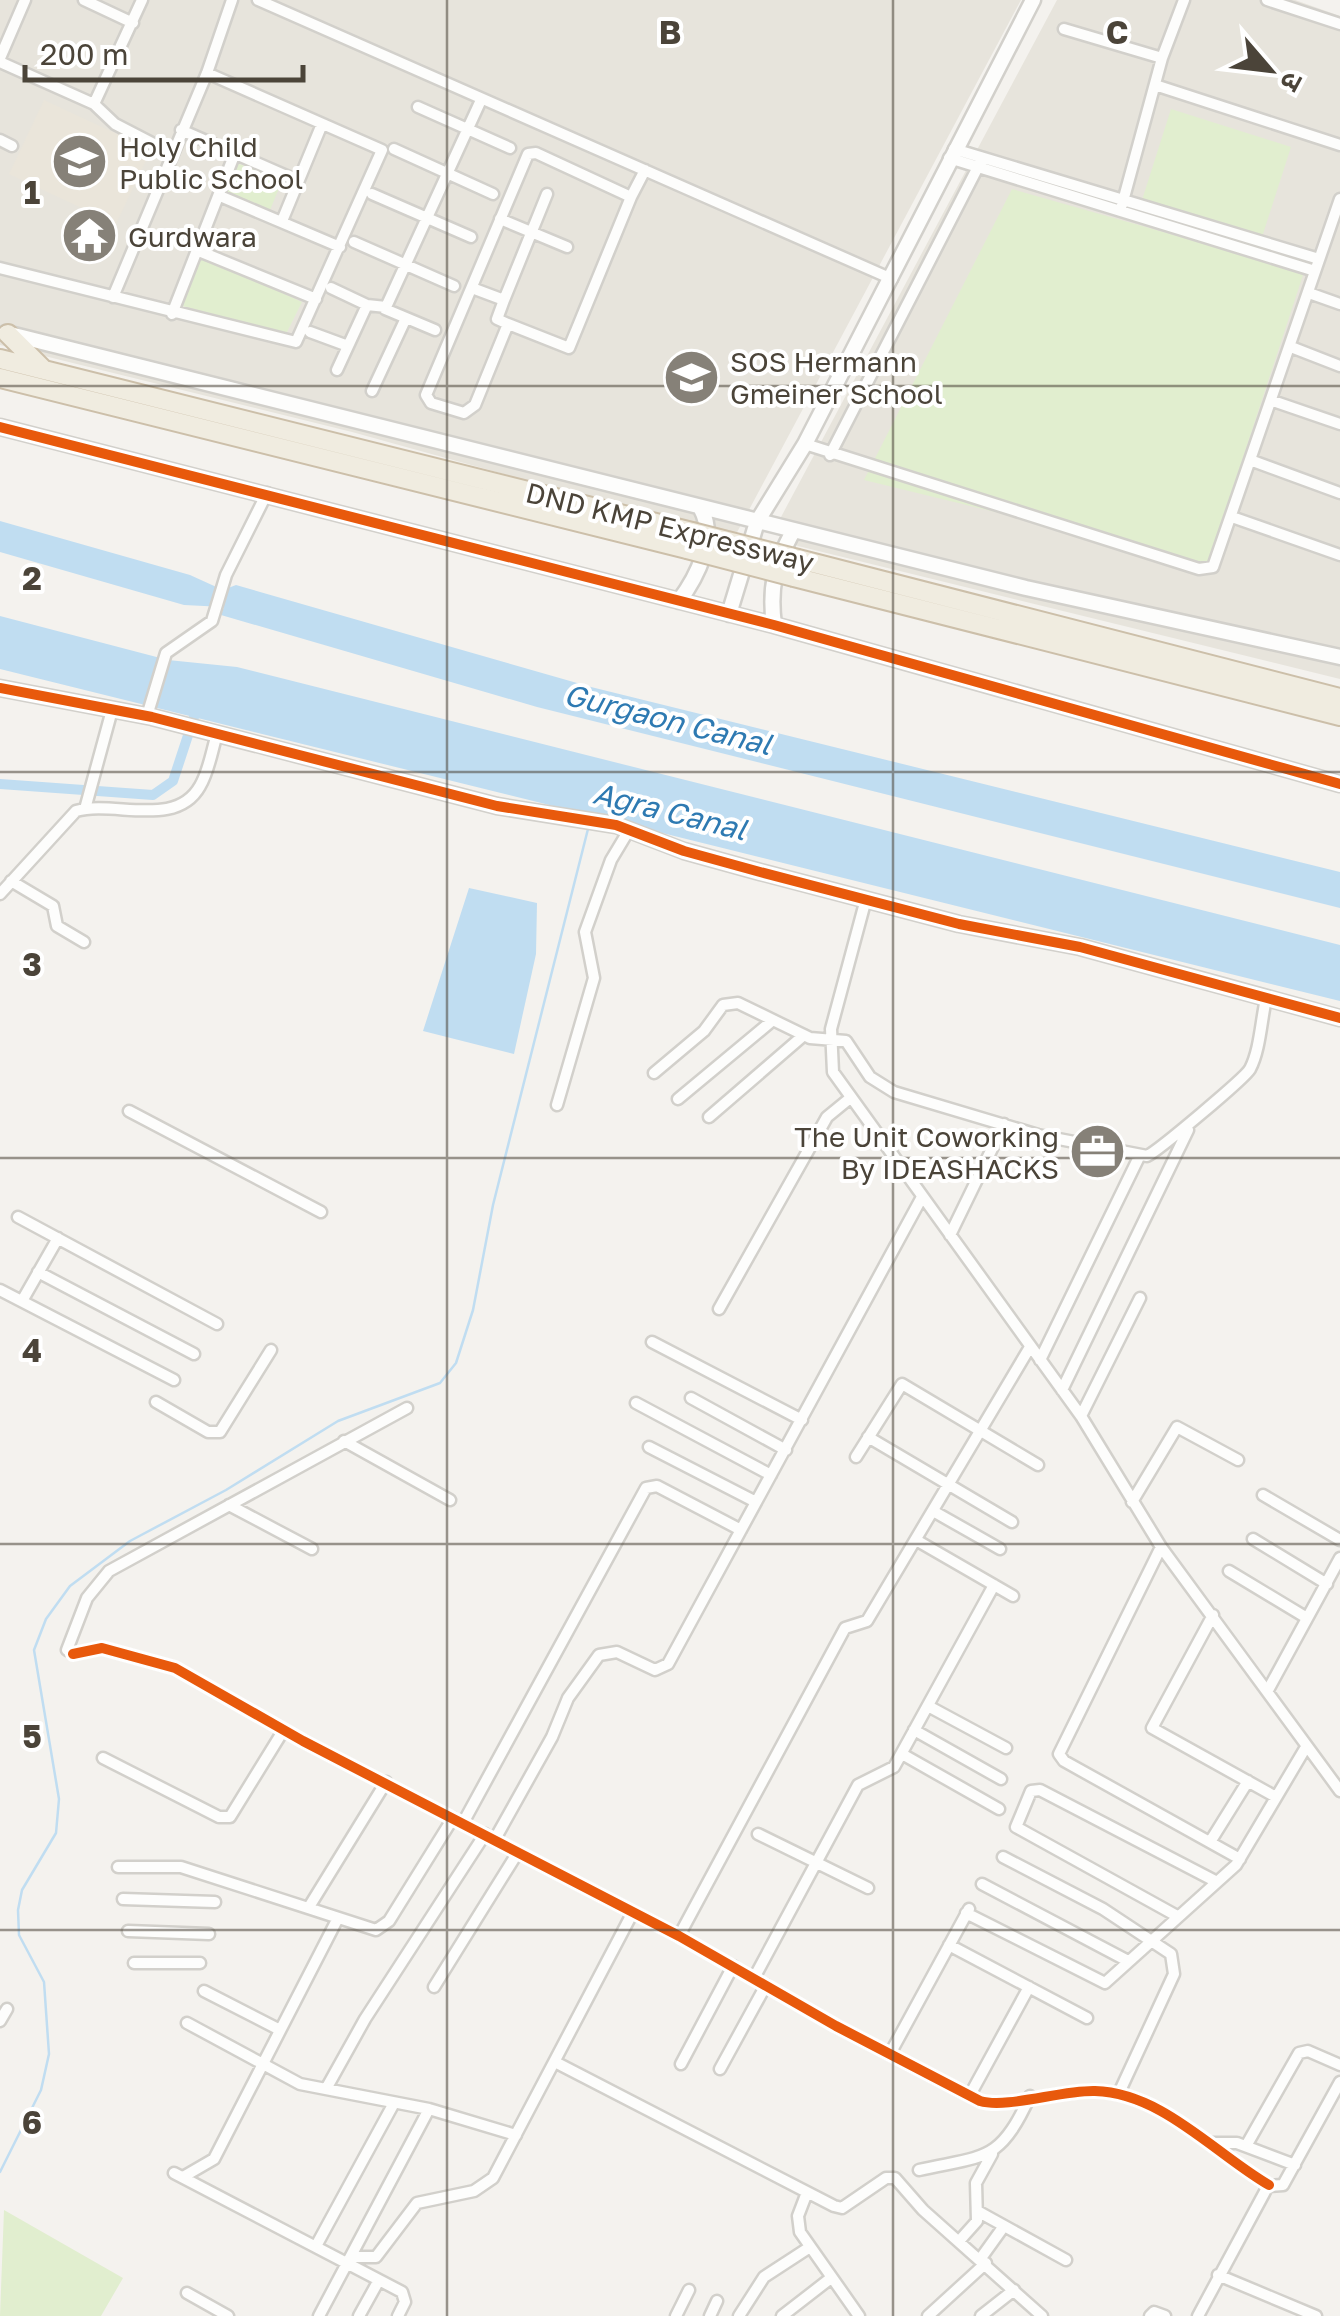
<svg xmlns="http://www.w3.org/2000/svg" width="1340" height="2316" viewBox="0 0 1340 2316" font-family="'Golos Text','Noto Sans Devanagari',sans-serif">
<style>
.residential{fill:#e7e4dc}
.education{fill:#eae5da}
.green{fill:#e1eecf}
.water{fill:#c0ddf1}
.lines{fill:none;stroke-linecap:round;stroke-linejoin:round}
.stream{stroke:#c0ddf1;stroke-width:2.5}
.canal{stroke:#c0ddf1;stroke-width:10}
.minor-casing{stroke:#d2d0cb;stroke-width:15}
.tertiary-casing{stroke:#d2d0cb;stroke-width:19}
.trunk-casing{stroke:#ccbfa9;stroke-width:22}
.minor{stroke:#fdfdfc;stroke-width:10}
.tertiary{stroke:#fdfdfc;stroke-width:14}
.trunk{stroke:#f0ece0;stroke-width:18}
.trunk-bridge-casing{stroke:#ccbfa9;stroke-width:22;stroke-linecap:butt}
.trunk-bridge{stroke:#f0ece0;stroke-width:18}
.cycleway-casing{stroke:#fff;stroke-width:16}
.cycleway{stroke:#e8590c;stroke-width:10}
.grid{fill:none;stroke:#4b4439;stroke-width:2.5;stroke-opacity:0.55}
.labels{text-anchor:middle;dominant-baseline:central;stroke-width:8;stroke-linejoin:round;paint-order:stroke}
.poi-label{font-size:28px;fill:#4b4439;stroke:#fff;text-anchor:start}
.street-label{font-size:28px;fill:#4b4439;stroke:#fff}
.water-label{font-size:30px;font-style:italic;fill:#2e7ab2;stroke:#fff}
.grid-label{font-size:32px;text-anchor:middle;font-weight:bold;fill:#4b4439;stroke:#fff;stroke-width:8;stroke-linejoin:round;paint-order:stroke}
</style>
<rect width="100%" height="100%" fill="#f4f2ee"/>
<path class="residential" d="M 0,0 L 1021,0 L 734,538 L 352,432 L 0,345 Z
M 1057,0 L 1295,0 L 1340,16 L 1340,679 L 798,546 L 773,532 Z"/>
<path class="education" d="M 44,100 L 151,150 L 116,224 L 9,174 Z"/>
<path class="green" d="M 1171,109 L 1291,147 L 1262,237 L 1142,200 Z
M 237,163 L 282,181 L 270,210 L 225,191 Z
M 1012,189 L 1304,272 L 1208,564 L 864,480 Z
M 200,256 L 302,302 L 286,334 L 179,305 Z
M 4,2210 L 123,2278 L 101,2316 L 0,2316 Z"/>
<path class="water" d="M 0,521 L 190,575 L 223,590 L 236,585 L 591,687 L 1340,872 L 1340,908 L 537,707 L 221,615 L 224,607 L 184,605 L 0,552 Z
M 0,616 L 168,660 L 237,667 L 1340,945 L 1340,1001 L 0,669 Z
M 469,888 L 537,903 L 536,954 L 514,1054 L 423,1031 Z"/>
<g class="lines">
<path class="stream" d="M 0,2172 L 41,2090 L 49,2054 L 44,1982 L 19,1935 L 18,1910 L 22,1890 L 56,1833 L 59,1799 L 34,1650 L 46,1619 L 70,1586 L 130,1541 L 226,1490 L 338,1421 L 440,1383 L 456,1363 L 473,1310 L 493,1205 L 589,825"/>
<path class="canal" d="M 0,784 L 153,795 L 173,781 L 198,705"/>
<defs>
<path id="minor" d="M 84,0 L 133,23
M 258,0 L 892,279
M 1267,0 L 1340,24
M 1064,29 L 1162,58
M 0,58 L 25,0
M 0,62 L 94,104 L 115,124 L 171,153
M 1155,85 L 1340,145
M 94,104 L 142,0
M 418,107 L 510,148
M 181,130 L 298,181
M 0,140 L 12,146
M 394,149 L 493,194
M 954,149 L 1319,259
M 949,158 L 1315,271
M 372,194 L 471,237
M 220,196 L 340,247
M 631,197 L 645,170
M 1122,205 L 1162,58 L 1184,0
M 500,219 L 567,247
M 282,221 L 322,124
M 354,242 L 454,286
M 199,251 L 316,299
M 0,268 L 296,342 L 382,150 L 207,73
M 331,288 L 367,305 L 386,307 L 481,100
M 472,288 L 504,300 L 497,319 L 508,324 L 475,405 L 464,413 L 431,403 L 426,395 L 528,154 L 536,153 L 631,197 L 569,348 L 508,324
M 1309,293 L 1340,304
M 113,297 L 207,73 L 232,0
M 504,300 L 547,194
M 385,309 L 435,330
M 172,314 L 235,153
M 310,332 L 348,346
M 1291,347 L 1340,366
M 337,370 L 367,305
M 372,391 L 406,318
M 1273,401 L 1340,424
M 805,444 L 1199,569 L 1213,567 L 1340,199
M 830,455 L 980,163
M 1250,460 L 1340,493
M 1232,517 L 1340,555
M 147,716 L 166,653 L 212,621 L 226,575 L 267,493
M 85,809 L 112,710
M 11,881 L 53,906 L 57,926 L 84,942
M 0,894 L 76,811 C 114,800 176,829 200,786 C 209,771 212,750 217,734
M 866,899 L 831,1029 L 833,1072 L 1081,1416 L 1161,1547 L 1340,1791
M 654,1073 L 704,1031 L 723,1005 L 738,1003 L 810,1038 L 846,1041 L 870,1077 L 894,1092 L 1038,1135 L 1147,1156 C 1158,1151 1245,1078 1250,1069 C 1260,1050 1261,1021 1266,999
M 678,1099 L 773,1020
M 557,1105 L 594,978 L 585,932 L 611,860 L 629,830
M 129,1111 L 321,1212
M 709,1117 L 804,1035
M 18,1217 L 217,1324
M 950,1235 L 1004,1124
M 38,1272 L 194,1354
M 0,1290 L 174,1380
M 22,1301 L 58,1238
M 719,1309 L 827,1117 L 849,1099
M 652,1342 L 802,1420
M 1040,1360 L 1139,1157
M 1062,1390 L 1188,1130
M 691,1398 L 786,1450
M 156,1402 L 208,1432 L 220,1432 L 271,1350
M 636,1403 L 771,1475
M 1081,1416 L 1140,1298
M 868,1437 L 1012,1522
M 344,1441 L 450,1500
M 649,1447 L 756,1502
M 856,1457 L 902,1384 L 1038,1465
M 1263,1495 L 1340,1540
M 1132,1502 L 1177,1427 L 1238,1460
M 229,1505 L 312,1549
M 933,1511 L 1000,1549
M 1253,1539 L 1327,1584
M 916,1540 L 1013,1596
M 1161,1547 L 1059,1754 L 1064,1761 L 1240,1859
M 1229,1571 L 1307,1618
M 1213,1615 L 1152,1728 L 1276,1797
M 67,1650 L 87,1598 L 109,1571 L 407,1408
M 73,1654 L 102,1648 L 175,1668 L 303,1741 L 679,1936 L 836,2026 L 980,2101 C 1007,2109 1061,2090 1095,2091 C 1162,2093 1214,2153 1269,2185
M 1268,1690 L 1340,1558
M 928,1706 L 1006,1748
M 914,1730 L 1001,1779
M 902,1754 L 999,1809
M 103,1758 L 219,1817 L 230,1817 L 283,1731
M 463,1823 L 646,1488 L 657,1486 L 741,1530
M 758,1834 L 868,1888
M 495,1839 L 552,1737 L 568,1698 L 599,1655 L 617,1652 L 655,1670 L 668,1664 L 922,1197
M 1210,1842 L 1248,1781
M 1003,1857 L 1103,1909 L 1171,1954 L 1174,1974 L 1119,2093
M 118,1867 L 181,1867 L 376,1930 L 389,1921 L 453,1818
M 982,1884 L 1128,1961
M 123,1899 L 215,1902
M 309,1907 L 386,1782
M 966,1913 L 1105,1983 L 1236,1865 L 1306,1747
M 1177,1916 L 1016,1827 L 1031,1791 L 1040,1790 L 1217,1882
M 128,1931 L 209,1934
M 679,1936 L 845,1628 L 867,1621 L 1030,1347
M 949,1945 L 1087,2018
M 134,1963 L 200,1963
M 754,1978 L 858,1785 L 894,1767 L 994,1585
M 434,1987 L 518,1852
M 204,1991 L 280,2030
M 0,2021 L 7,2009
M 187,2023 L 300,2084 L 429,2109 L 516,2135
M 891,2052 L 969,1909
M 555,2062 L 834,2206 L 842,2208 L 886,2178 L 895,2178 L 923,2210 L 1042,2316
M 681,2064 L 733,1966
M 720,2069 L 766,1985
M 326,2089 L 365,2019 L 485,1834
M 970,2095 L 1029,1987
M 1209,2143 L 1237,2143 L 1295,2165
M 1246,2146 L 1299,2053 L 1308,2051 L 1340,2065
M 919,2170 C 986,2155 999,2163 1030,2096
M 174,2173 L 402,2292 L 405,2302 L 398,2316
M 183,2177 L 214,2159 L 338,1918
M 806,2195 L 798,2216 L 800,2232 L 859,2316
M 979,2212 L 1066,2260
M 960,2240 L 977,2221 L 976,2183 L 992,2154
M 316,2246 L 394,2103
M 351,2257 L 376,2257 L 417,2203 L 474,2191 L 493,2178 L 633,1912
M 981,2258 L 1004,2226
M 1218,2275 L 1316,2316
M 187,2293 L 228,2316
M 319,2316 L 429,2109
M 359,2316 L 379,2280
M 676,2316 L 689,2290
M 710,2316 L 717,2301
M 739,2316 L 764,2277 L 810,2247
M 782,2316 L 831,2278
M 928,2316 L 986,2263
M 981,2316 L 1014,2290
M 1150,2316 L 1154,2312 L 1165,2316
M 1198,2316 L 1268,2186 L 1283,2185 L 1340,2082"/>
<path id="tertiary" d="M 6,333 L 1026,588 L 1340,657
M 0,427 L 774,625 L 1340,784
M 679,601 C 697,577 717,538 701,509
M 729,614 L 757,522 L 805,444 L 1033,0
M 774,625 C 769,587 775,565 793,531
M 0,688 L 152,717 L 497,806 L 616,825 L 684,851 L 760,872 L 959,924 L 1080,947 L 1340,1018"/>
<path id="trunk" d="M 8,334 L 43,369
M 0,359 L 692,532
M 0,378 L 687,549
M 798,559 L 1340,698
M 794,577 L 1340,716"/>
</defs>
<use href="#minor" class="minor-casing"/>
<use href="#tertiary" class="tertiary-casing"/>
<use href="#trunk" class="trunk-casing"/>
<use href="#minor" class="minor"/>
<use href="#tertiary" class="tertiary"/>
<use href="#trunk" class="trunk"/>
<defs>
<path id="trunk-bridge" d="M 692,532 L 798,559
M 687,549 L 794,577"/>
</defs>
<use href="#trunk-bridge" class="trunk-bridge-casing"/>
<use href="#trunk-bridge" class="trunk-bridge"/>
<defs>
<path id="cycleway" d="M 0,427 L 774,625 L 1340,784
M 0,688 L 152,717 L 497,806 L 616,825 L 684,851 L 760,872 L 959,924 L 1080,947 L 1340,1018
M 73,1654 L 102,1648 L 175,1668 L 303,1741 L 679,1936 L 836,2026 L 980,2101 C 1007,2109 1061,2090 1095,2091 C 1162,2093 1214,2153 1269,2185"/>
</defs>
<use href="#cycleway" class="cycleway-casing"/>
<use href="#cycleway" class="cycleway"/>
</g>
<path class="grid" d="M 447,0 L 447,2316M 893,0 L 893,2316M 0,386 L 1340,386M 0,772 L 1340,772M 0,1158 L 1340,1158M 0,1544 L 1340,1544M 0,1930 L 1340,1930"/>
<defs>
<symbol id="school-disc" viewBox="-11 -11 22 22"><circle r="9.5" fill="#868178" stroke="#fff"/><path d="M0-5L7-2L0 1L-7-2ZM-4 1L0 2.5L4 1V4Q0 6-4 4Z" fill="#fff"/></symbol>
<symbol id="temple-disc" viewBox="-11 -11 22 22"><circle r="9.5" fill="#868178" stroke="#fff"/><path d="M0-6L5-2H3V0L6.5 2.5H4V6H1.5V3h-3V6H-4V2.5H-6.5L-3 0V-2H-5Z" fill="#fff"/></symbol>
<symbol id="office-disc" viewBox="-11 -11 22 22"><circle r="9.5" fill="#868178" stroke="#fff"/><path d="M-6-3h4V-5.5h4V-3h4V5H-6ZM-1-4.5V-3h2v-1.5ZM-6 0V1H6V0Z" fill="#fff"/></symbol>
</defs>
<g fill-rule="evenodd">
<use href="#school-disc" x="48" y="130" width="63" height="63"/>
<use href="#temple-disc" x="58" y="204" width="63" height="63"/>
<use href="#school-disc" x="660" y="346" width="63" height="63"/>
<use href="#office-disc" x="1066" y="1120" width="63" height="63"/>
</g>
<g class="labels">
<g class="poi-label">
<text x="119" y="146">Holy Child<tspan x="119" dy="32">Public School</tspan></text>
<text x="128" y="236">Gurdwara</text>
<text x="730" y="361">SOS Hermann<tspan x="730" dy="32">Gmeiner School</tspan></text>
<text x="1059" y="1136" text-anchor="end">The Unit Coworking<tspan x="1059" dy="32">By IDEASHACKS</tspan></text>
</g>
<g class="street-label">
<text transform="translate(670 527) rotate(14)">DND KMP Expressway</text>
</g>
<g class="water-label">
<text transform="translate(668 719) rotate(14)">Gurgaon Canal</text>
<text transform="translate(670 811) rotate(14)">Agra Canal</text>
</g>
</g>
<g class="grid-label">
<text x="670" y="44">B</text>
<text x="1117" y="44">C</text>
<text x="32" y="204">1</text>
<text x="32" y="590">2</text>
<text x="32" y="976">3</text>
<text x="32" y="1362">4</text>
<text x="32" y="1748">5</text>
<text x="32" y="2134">6</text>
</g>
<g transform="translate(1270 70) rotate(118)" stroke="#ffffff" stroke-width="8" paint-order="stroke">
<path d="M0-8L18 38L0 25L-18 38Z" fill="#4b4439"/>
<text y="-15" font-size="28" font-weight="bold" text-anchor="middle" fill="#4b4439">उ</text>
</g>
<path d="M25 65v15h278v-15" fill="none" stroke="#4b4439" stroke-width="5"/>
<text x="40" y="65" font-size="30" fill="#4b4439" stroke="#ffffff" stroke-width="8" paint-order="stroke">200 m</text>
</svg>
